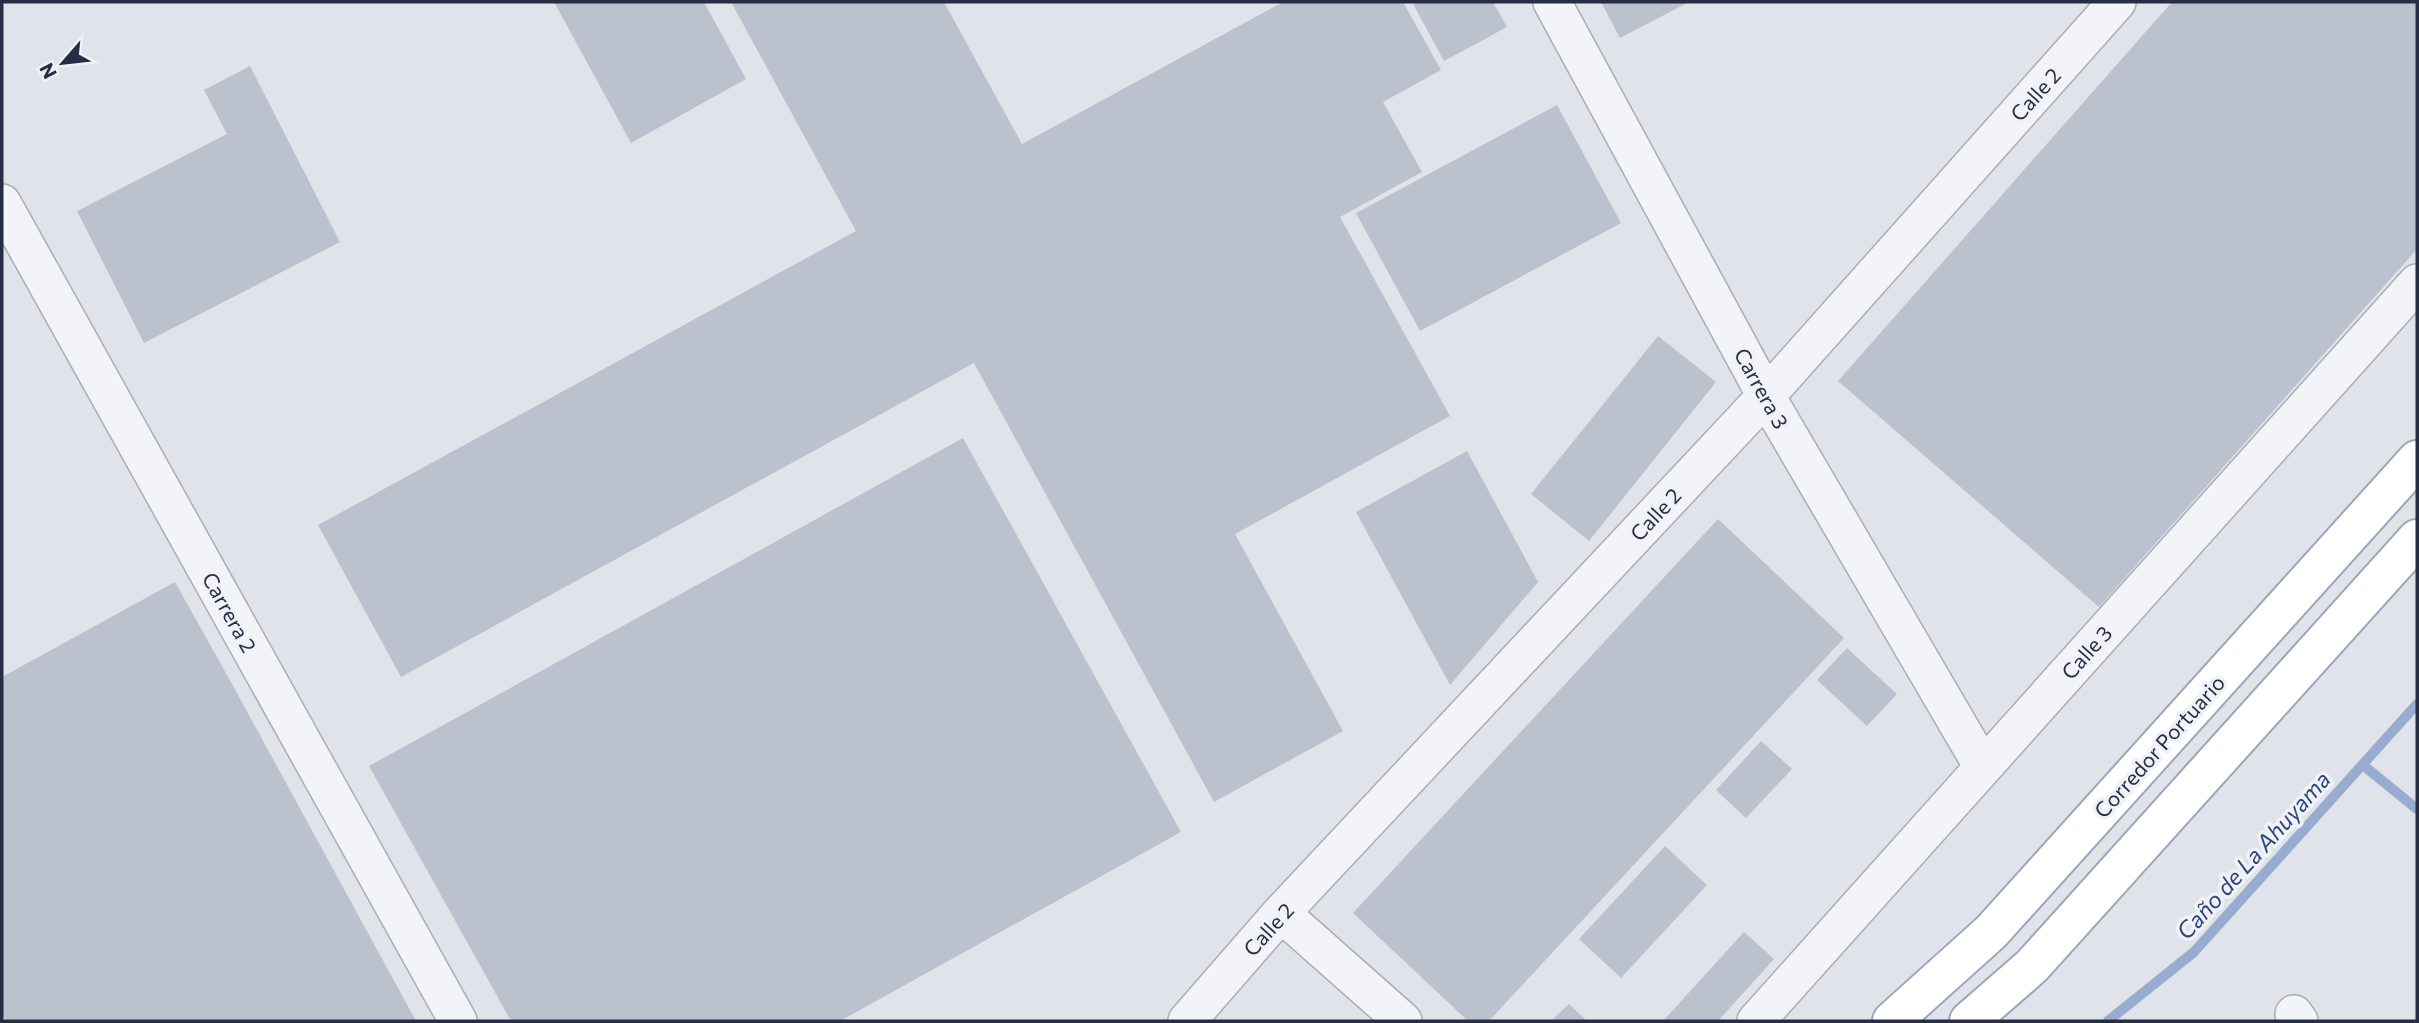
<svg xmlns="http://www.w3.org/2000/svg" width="2419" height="1023" viewBox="0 0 2419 1023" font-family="Commissioner,sans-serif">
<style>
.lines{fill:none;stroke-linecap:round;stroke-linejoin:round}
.stream{stroke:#97acce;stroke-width:10}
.building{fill:#bcc1ce}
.street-casing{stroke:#a8adb8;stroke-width:40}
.primary-casing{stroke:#9ea5b8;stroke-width:42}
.street{stroke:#f3f4f8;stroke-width:37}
.primary{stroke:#fff;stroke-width:38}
.labels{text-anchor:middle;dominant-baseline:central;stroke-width:7;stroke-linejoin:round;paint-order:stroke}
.street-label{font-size:21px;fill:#272e44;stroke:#f0f2f8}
.water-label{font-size:23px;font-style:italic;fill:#2c477c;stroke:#f0f2f8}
</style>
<rect width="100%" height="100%" fill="#e0e3ea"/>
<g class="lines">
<path class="stream" d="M 2363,765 L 2417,809
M 2108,1021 L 2194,952 L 2417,704"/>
</g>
<path class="building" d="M 554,2 L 704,2 L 746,79 L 631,143 Z
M 731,2 L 944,2 L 1022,144 L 1283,2 L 1403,2 L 1441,70 L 1383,102 L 1422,172 L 1340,217 L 1450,416 L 1235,534 L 1343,731 L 1214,802 L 974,363 L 401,677 L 318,525 L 856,231 Z
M 1412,2 L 1493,2 L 1507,27 L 1444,61 Z
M 1601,2 L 1689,2 L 1620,38 Z
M 2172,2 L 2417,2 L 2417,249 L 2099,607 L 1838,381 Z
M 250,66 L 340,242 L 144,343 L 77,211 L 227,134 L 204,90 Z
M 1557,105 L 1621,223 L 1420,331 L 1356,213 Z
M 1658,336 L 1716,382 L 1589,541 L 1531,494 Z
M 963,438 L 1181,832 L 840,1021 L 511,1021 L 369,766 Z
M 1467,451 L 1538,582 L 1450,685 L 1356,512 Z
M 1718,519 L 1844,638 L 1489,1021 L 1468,1021 L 1353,913 Z
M 175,582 L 232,684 L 416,1021 L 6,1021 L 2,1014 L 2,677 Z
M 1847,648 L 1897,694 L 1867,726 L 1817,680 Z
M 1761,741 L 1792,769 L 1746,818 L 1716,790 Z
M 1665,846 L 1707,885 L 1621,978 L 1579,939 Z
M 1744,932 L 1774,959 L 1718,1021 L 1663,1021 Z
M 1569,1004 L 1587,1021 L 1551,1021 Z"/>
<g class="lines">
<defs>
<path id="street" d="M 1552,2 L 1766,396 L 1983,767
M 2,203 L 458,1021
M 1281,913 L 1403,1021
M 2294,1014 L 2299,1021
M 1187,1021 L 1281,913 L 1766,396 L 2117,2
M 1756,1021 L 2417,283"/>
<path id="primary" d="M 1892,1021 L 1991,932 L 2417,460
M 1969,1021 L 2032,966 L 2417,539"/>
</defs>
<use href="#street" class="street-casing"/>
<use href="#primary" class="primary-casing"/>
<use href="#street" class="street"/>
<use href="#primary" class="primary"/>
</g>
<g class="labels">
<g class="street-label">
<text transform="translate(2035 94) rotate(-48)">Calle 2</text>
<text transform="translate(1762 388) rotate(61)">Carrera 3</text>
<text transform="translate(1655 514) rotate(-47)">Calle 2</text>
<text transform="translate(230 612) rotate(61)">Carrera 2</text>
<text transform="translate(2086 652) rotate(-48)">Calle 3</text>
<text transform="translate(2159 746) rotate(-48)">Corredor Portuario</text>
<text transform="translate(1268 929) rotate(-48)">Calle 2</text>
</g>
<g class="water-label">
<text transform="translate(2253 855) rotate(-48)">Caño de La Ahuyama</text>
</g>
</g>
<rect width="2419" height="1023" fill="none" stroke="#272e44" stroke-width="7"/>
<g transform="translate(63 63) rotate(242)" stroke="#f0f2f8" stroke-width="5" paint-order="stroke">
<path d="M0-5L12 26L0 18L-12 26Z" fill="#272e44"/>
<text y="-10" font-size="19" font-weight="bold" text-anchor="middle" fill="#272e44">N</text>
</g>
</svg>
